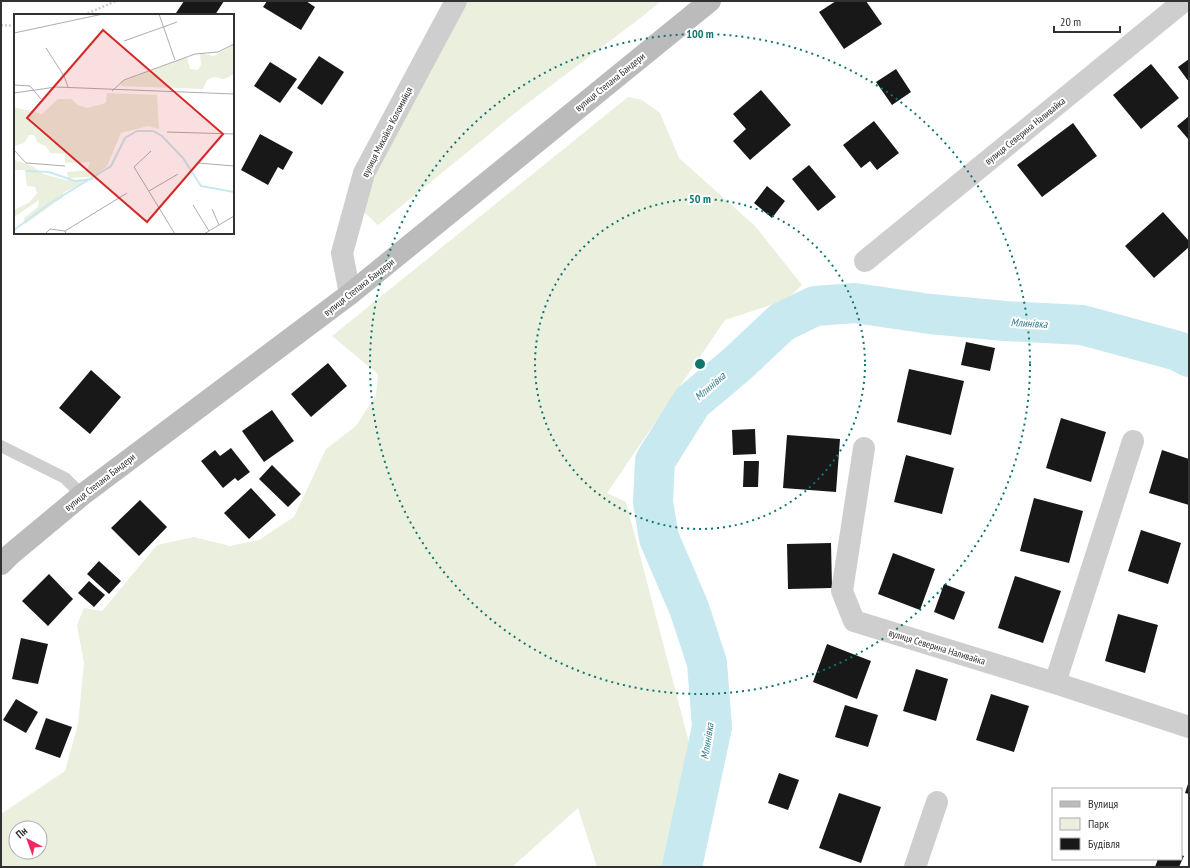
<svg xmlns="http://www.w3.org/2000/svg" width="1190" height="868" viewBox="0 0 1190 868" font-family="'PT Sans Narrow',sans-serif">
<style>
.green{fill:#eaefde;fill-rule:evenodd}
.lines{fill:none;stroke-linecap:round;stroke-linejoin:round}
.river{stroke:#c9e9f0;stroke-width:40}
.building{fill:#181818}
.path{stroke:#cecece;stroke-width:2.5;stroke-dasharray:2 2;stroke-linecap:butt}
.service{stroke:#cecece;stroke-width:12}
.minor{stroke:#cecece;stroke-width:22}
.secondary{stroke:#bbb;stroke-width:22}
.ring{fill:none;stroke:#0f766e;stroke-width:2;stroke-dasharray:2 4}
.labels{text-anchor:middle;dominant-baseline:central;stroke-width:4;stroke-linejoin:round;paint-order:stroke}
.street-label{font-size:10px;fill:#313131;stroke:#fff}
.water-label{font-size:11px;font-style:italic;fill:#327e8e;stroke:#fff}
.inset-river{fill:none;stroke:#c9e9f0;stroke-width:2}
.inset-road{fill:none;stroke:#adadad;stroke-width:1}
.view{fill:#d62828;fill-opacity:0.15;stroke:#d62828;stroke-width:2}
.inset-edge{fill:none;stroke:#313131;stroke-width:2}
.centre{fill:#0f766e;stroke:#fff;stroke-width:2}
.ring-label{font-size:12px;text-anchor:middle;font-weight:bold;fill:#0f766e;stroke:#fff;stroke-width:4;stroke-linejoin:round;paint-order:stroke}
</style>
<rect width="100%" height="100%" fill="#fff"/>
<path class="green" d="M 462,1 L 661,1 L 643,16 L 520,109 L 378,225 L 357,206 Z
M 628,97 L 642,100 L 660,113 L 679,158 L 755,226 L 802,285 L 786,300 L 725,320 L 607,493 L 626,502 L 691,750 L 667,867 L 597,867 L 578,808 L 512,867 L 1,867 L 1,814 L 65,771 L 78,724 L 84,663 L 77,625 L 84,608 L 102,611 L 157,545 L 194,537 L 230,546 L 259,540 L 294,517 L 326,449 L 356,426 L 376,395 L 378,374 L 332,336 ZM 16,828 L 40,828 L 40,852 L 16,852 Z"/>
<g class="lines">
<path class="river" d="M 682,867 L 712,727 L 707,663 L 689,608 L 659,538 L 653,502 L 655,461 L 692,402 L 736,365 L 782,322 L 815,306 L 855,303 L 930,314 L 1005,321 L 1082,325 L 1178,351 L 1189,357"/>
</g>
<path class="building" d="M 184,1 L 224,1 L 215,15 L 179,15 L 176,13 Z
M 267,1 L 306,1 L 315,7 L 301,30 L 263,7 Z
M 836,1 L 866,1 L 882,24 L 844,49 L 819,12 Z
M 319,56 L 344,72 L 322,105 L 297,88 Z
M 1189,59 L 1189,82 L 1178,67 Z
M 270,62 L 297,79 L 280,103 L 254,86 Z
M 1151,64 L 1179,98 L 1141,129 L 1113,95 Z
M 896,69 L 911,92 L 892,105 L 876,82 Z
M 761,90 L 791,125 L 750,160 L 733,141 L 746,129 L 733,114 Z
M 1189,116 L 1189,140 L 1177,126 Z
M 874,121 L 899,153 L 877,170 L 870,161 L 861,168 L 843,145 Z
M 1073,123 L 1097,156 L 1042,197 L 1017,165 Z
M 260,134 L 293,152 L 283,170 L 278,167 L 268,185 L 241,170 Z
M 809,165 L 836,197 L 818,211 L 792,179 Z
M 767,186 L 785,201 L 772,218 L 754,203 Z
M 1163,212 L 1189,241 L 1189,247 L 1154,278 L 1125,246 Z
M 966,342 L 995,348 L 990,371 L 961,365 Z
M 328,363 L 347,386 L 311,417 L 291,394 Z
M 909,369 L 964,381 L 951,435 L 897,422 Z
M 91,370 L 121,397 L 90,434 L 59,408 Z
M 272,410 L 294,441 L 264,462 L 242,431 Z
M 1061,418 L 1106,432 L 1091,482 L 1046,468 Z
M 755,429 L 756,454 L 733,455 L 732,430 Z
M 787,435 L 840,439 L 836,492 L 783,488 Z
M 231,448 L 250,472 L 238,481 L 235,478 L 223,488 L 201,461 L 215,450 L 220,456 Z
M 1162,450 L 1189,459 L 1189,505 L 1149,493 Z
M 906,455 L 954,468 L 942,514 L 894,502 Z
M 744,461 L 759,461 L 758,487 L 743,487 Z
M 272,465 L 301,494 L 288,507 L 259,479 Z
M 251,488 L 276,515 L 249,539 L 224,513 Z
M 1034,498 L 1083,511 L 1069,563 L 1020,551 Z
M 140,500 L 167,527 L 139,556 L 111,528 Z
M 1141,530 L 1181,543 L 1168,584 L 1128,571 Z
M 831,543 L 832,588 L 788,589 L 787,544 Z
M 893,553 L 935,569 L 920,610 L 878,594 Z
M 99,561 L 121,581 L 109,594 L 87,574 Z
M 49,574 L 73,599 L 48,626 L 22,601 Z
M 1015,576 L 1061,591 L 1043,643 L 998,628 Z
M 89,581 L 105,595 L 94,607 L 78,593 Z
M 944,584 L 965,592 L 954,620 L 934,612 Z
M 1118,614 L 1158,625 L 1145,673 L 1105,661 Z
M 21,638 L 48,644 L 38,684 L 12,679 Z
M 827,644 L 871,661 L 857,699 L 813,682 Z
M 916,669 L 948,679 L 936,721 L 903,711 Z
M 991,694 L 1029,706 L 1014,752 L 976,740 Z
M 16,699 L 38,712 L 26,733 L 3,720 Z
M 845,705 L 878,715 L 868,747 L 835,737 Z
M 46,718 L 72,727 L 60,758 L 35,749 Z
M 779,773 L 799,780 L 788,810 L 768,803 Z
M 1189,781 L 1189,794 L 1185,793 Z
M 839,793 L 881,807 L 861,863 L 819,848 Z
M 1181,855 L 1184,856 L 1179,867 L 1155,867 L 1158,859 L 1181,859 Z"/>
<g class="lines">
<path class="path" d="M 84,15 L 116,1
M 1,25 L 15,26"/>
<path class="service" d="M 1,446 L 65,478 L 82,495"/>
<path class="minor" d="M 865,261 L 1184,1
M 350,294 L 342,253 L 364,173 L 456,1
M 864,448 L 842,591 L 854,621 L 1055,683 L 1189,727
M 1055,683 L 1133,441
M 915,867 L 937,802"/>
<path class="secondary" d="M 1,564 L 11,554 L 82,495 L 350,294 L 710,1"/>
</g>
<g class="ring">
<circle cx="700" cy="364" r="165"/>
<circle cx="700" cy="364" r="330"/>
</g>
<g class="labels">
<g class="street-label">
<text transform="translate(610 82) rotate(-39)">вулиця Степана Бандери</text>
<text transform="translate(1025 131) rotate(-39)">вулиця Северина Наливайка</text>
<text transform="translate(387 132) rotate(-63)">вулиця Михайла Коломийця</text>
<text transform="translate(359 287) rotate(-38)">вулиця Степана Бандери</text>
<text transform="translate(100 482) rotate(-38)">вулиця Степана Бандери</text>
<text transform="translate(937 647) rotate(17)">вулиця Северина Наливайка</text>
</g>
<g class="water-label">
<text transform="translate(1029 323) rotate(3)">Млинівка</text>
<text transform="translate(710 386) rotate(-41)">Млинівка</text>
<text transform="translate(707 741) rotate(-81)">Млинівка</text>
</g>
</g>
<g transform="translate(14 14)">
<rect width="220" height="220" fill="#fff"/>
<path d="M 220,30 L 220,60 L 210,65 L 200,63 L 193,66 L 189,75 L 107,72 L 107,68 L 173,43 L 176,55 L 184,56 L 187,51 L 186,39 L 200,42 ZM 93,79 L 143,81 L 145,115 L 134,112 L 107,119 L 93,152 L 78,163 L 54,164 L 53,158 L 73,156 L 76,148 L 51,149 L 51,140 L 36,139 L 32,132 L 24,129 L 20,121 L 15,121 L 10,129 L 0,132 L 0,93 L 28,100 L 44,85 L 57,85 L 64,91 L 73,94 L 92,89 ZM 0,146 L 18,152 L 29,160 L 52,166 L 74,166 L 49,179 L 49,183 L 11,210 L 10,204 L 24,193 L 25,186 L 0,203 L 0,196 L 16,188 L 23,179 L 21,173 L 13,172 L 11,156 L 0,156 Z" fill="#eaefde"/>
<path class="inset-river" d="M 12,157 L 35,158 L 61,167 L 79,165M 0,216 L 35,190 L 97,152 L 111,124 L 123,117 L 139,117 L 148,122 L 169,144 L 187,172 L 220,178"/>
<path class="inset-road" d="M 145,0 L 161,46M 0,19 L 89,0M 110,27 L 163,8M 32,34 L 50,62 L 54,73M 0,71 L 16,72 L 27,85M 98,77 L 110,66 L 181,40 L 204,38 L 220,30M 0,79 L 42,73 L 220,80M 153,118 L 220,120M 0,136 L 12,149 L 51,152M 137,137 L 120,153 L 161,220M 184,149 L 220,152M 135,177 L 164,160M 179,191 L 195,217M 198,195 L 205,211M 31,220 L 36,215 L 51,217M 52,220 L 51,217 L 113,179M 190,220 L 220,202"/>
<path class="view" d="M 89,16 L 209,120 L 133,208 L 13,104 Z"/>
<rect width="220" height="220" class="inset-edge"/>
</g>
<circle cx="700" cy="364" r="6" class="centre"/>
<g class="ring-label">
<text x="700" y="38">100 m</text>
<text x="700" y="203">50 m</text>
</g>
<rect width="1190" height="868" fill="none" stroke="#313131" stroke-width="4"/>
<rect x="1052" y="788" width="130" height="72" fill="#ffffff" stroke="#adadad"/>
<rect x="1060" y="801" width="20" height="6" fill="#bbbbbb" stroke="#adadad"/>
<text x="1088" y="808" font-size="12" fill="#313131">Вулиця</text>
<rect x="1060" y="818" width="20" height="12" fill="#eaefde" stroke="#adadad"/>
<text x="1088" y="828" font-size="12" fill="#313131">Парк</text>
<rect x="1060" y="838" width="20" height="12" fill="#181818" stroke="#adadad"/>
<text x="1088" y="848" font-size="12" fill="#313131">Будівля</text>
<g transform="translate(28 840) rotate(319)"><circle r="19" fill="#ffffff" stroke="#adadad"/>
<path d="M0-3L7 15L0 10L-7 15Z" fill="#f62560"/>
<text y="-6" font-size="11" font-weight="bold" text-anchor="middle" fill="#313131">Пн</text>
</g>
<path d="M1054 26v6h66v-6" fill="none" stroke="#313131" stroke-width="2"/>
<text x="1060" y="26" font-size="12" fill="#313131" stroke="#ffffff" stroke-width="3" paint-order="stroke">20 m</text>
</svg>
